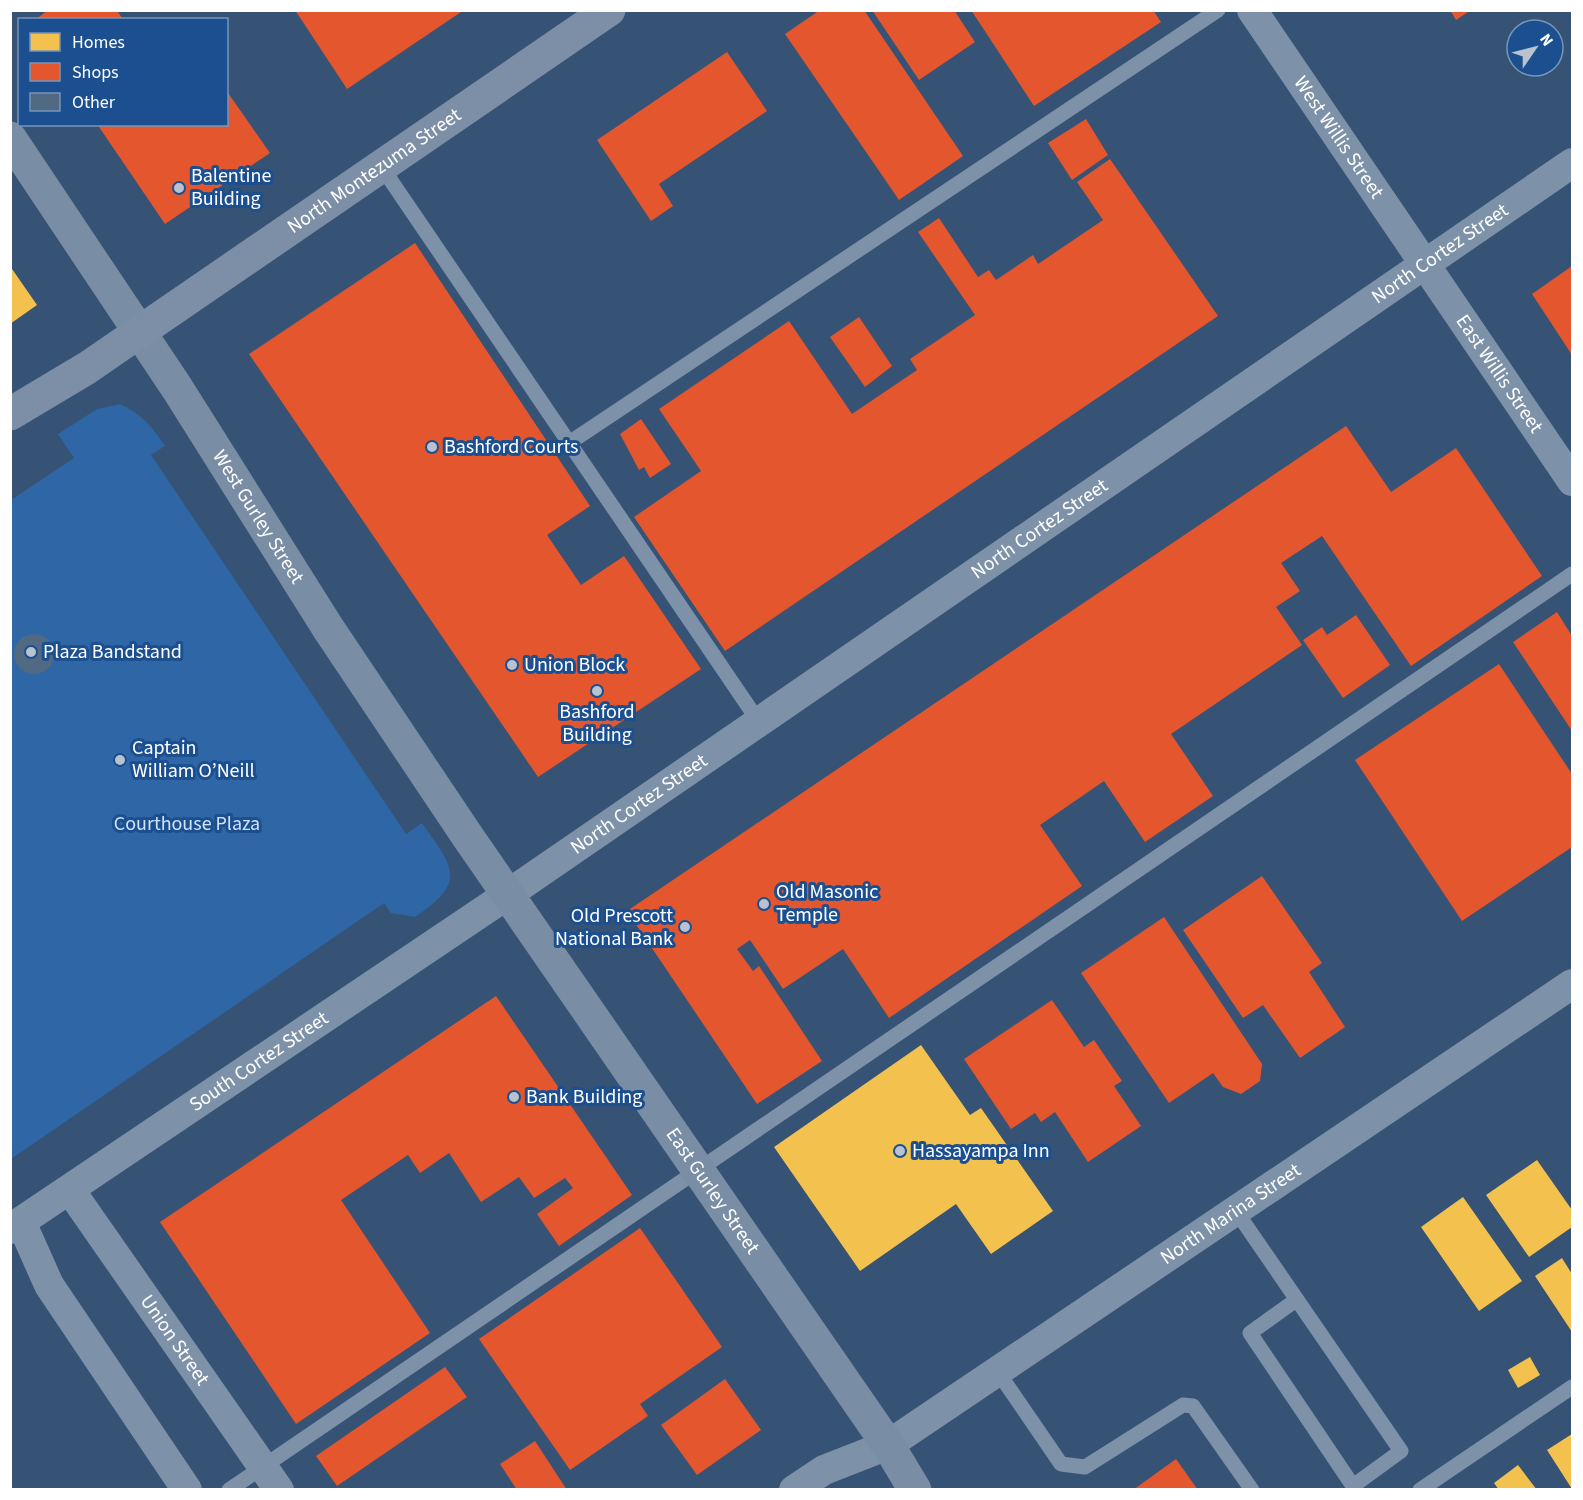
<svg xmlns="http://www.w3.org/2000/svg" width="1583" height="1500" viewBox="0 0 1583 1500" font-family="'Source Sans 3',sans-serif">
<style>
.green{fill:#2f66a5}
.homes{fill:#f2c14e}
.shops{fill:#e4572e}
.building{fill:#526984}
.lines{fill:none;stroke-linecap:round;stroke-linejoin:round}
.service{stroke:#7d92a8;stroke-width:15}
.minor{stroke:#7d92a8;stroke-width:30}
.secondary{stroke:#798da4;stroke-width:33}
.primary{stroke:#7d8ea7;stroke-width:33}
.poi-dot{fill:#b9c2ce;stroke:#1b4f8f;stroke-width:2}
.labels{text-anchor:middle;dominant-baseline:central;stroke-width:6;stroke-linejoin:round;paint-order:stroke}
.street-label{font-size:20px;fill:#fff;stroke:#1b4f8f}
.poi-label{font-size:20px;fill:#fff;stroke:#1b4f8f;text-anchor:start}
.park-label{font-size:20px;fill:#cfe3fa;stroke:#1b4f8f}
</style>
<rect width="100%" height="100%" fill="#365274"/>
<path class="green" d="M 120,404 C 141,414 152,426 165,446 L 151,455 L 406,834 L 422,823 C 453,867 468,882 415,917 L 391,913 L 384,903 L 11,1159 L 11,500 L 74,458 L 58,434 L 97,409 Z"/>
<path class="homes" d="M 10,266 L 37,305 L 10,324 Z
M 921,1045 L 970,1115 L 981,1108 L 1053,1211 L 991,1254 L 956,1204 L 860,1271 L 774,1147 Z
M 1537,1160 L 1572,1210 L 1572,1227 L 1529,1257 L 1486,1195 Z
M 1463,1197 L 1522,1281 L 1479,1311 L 1421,1227 Z
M 1562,1258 L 1572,1274 L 1572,1332 L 1535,1276 Z
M 1530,1357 L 1540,1375 L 1518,1388 L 1508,1370 Z
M 1572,1434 L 1572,1489 L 1547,1450 Z
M 1518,1465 L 1537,1490 L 1499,1490 L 1494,1483 Z"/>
<path class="shops" d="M 48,10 L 117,10 L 123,20 L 35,20 Z
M 295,10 L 464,10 L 347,89 Z
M 820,10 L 864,10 L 963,156 L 899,200 L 785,34 Z
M 872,10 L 954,10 L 975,42 L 919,80 Z
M 971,10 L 1153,10 L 1161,22 L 1034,106 Z
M 1450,10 L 1471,10 L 1456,20 Z
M 727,52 L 767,111 L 659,184 L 673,206 L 651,221 L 597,140 Z
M 226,90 L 270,153 L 165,224 L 97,124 L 226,124 Z
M 1086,119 L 1108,155 L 1072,180 L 1048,143 Z
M 1110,159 L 1218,316 L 725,651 L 634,517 L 701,471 L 659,409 L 789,321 L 852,414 L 917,370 L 910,359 L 975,315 L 918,232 L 939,218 L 978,277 L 989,270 L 996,280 L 1033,255 L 1038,264 L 1103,220 L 1077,182 Z
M 415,243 L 590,506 L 547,535 L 581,585 L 624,556 L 701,669 L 538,777 L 249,354 Z
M 1572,266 L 1572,355 L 1532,294 Z
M 859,317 L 892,366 L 865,387 L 830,337 Z
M 641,419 L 671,464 L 650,478 L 644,467 L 639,470 L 620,434 Z
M 1346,426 L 1391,492 L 1456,448 L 1542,576 L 1411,666 L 1322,536 L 1281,563 L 1300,591 L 1276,607 L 1302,645 L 1171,734 L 1213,796 L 1145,842 L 1104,781 L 1040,825 L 1082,886 L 889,1018 L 843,949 L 783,989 L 750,940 L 737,949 L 753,971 L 759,966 L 822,1061 L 757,1104 L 627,911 Z
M 1557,612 L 1572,636 L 1572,731 L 1513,642 Z
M 1356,615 L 1390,665 L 1343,698 L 1303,640 L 1322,627 L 1327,635 Z
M 1499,664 L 1572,774 L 1572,847 L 1462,921 L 1355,760 Z
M 1262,876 L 1322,963 L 1309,972 L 1345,1027 L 1300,1058 L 1263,1005 L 1243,1018 L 1183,930 Z
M 1164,917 L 1262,1064 L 1260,1081 L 1241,1094 L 1223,1087 L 1213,1073 L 1169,1103 L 1081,973 Z
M 496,996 L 632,1195 L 559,1246 L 537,1214 L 573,1188 L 565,1178 L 534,1198 L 519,1177 L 481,1202 L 449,1153 L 420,1173 L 408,1155 L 341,1200 L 430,1333 L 296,1424 L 160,1222 Z
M 1052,1000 L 1084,1047 L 1094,1040 L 1122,1081 L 1114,1086 L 1141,1126 L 1088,1162 L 1055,1112 L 1041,1122 L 1035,1113 L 1011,1129 L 964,1059 Z
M 640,1228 L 722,1347 L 640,1404 L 648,1416 L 570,1470 L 479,1339 Z
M 445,1367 L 467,1397 L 337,1486 L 316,1456 Z
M 725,1379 L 761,1430 L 697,1475 L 661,1425 Z
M 535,1441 L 567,1490 L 517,1490 L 500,1464 Z
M 1176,1459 L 1198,1490 L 1133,1490 Z"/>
<path class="building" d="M14 654a20 20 0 1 1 40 0a20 20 0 1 1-40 0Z"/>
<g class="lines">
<path class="service" d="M 381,166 L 759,722
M 569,443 L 1218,10
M 1236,1211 L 1401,1451 L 1353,1486 L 1250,1333 L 1296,1300
M 998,1372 L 1061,1464 L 1085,1467 L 1183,1405 L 1193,1406 L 1252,1490
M 229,1490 L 1572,574
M 1420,1490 L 1572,1387"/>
<g class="minor">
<path id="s1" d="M 1252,10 L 1572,481"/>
<path id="s2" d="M 70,1190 L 279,1490"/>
<path d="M 21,1222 L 49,1285 L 187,1490"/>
<path id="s3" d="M 10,1229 L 507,895 L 1572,163"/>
<path id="s4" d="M 794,1490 L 824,1470 L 888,1445 L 1572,984"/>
</g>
<path class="secondary" id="s5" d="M 10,138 L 177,388 L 328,628 L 468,837 L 888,1445 L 915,1490"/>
<path class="primary" id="s6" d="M 10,414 L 87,368 L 609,10"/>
</g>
<g class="poi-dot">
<circle cx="179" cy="188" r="6"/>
<circle cx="432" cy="447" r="6"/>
<circle cx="31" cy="652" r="6"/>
<circle cx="512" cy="665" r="6"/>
<circle cx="597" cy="691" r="6"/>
<circle cx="120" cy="760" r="6"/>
<circle cx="764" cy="904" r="6"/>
<circle cx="685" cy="927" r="6"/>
<circle cx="514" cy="1097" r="6"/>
<circle cx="900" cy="1151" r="6"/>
</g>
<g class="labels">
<g class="street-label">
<text stroke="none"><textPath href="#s1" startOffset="154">West Willis Street</textPath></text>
<text stroke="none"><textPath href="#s6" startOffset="438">North Montezuma Street</textPath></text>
<text stroke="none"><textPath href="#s3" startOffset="1731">North Cortez Street</textPath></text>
<text stroke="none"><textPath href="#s1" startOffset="440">East Willis Street</textPath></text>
<text stroke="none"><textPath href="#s5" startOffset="453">West Gurley Street</textPath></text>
<text stroke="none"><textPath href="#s3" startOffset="1245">North Cortez Street</textPath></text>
<text stroke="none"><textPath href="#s3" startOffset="759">North Cortez Street</textPath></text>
<text stroke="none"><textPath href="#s3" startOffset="300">South Cortez Street</textPath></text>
<text stroke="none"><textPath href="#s5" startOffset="1266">East Gurley Street</textPath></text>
<text stroke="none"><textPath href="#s4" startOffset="518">North Marina Street</textPath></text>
<text stroke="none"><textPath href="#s2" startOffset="183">Union Street</textPath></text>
</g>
<g class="poi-label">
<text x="191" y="176">Balentine<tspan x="191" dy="23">Building</tspan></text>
<text x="444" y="447">Bashford Courts</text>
<text x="43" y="652">Plaza Bandstand</text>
<text x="524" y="665">Union Block</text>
<text x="597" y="712" text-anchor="middle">Bashford<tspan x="597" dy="23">Building</tspan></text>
<text x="132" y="748">Captain<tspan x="132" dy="23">William O’Neill</tspan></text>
<text x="776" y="892">Old Masonic<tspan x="776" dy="23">Temple</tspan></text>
<text x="673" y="916" text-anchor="end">Old Prescott<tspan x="673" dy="23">National Bank</tspan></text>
<text x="526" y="1097">Bank Building</text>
<text x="912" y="1151">Hassayampa Inn</text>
</g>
<g class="park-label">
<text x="187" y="824">Courthouse Plaza</text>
</g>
</g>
<rect width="1583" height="1500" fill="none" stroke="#ffffff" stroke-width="24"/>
<rect x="18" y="18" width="210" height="108" fill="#1b4f8f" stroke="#7695bc" stroke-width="1.5"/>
<rect x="30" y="33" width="30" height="18" fill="#f2c14e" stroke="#7695bc" stroke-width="1.5"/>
<text x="72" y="48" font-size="18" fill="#ffffff">Homes</text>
<rect x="30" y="63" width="30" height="18" fill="#e4572e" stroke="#7695bc" stroke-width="1.5"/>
<text x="72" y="78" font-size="18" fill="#ffffff">Shops</text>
<rect x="30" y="93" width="30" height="18" fill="#526984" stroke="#7695bc" stroke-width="1.5"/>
<text x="72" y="108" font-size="18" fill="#ffffff">Other</text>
<g transform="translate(1535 48) rotate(55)"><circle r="28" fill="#1b4f8f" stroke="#7695bc" stroke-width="1.5"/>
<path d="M0-4.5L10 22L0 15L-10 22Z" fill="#b9c2ce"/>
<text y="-9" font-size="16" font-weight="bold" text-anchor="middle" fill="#ffffff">N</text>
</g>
</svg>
